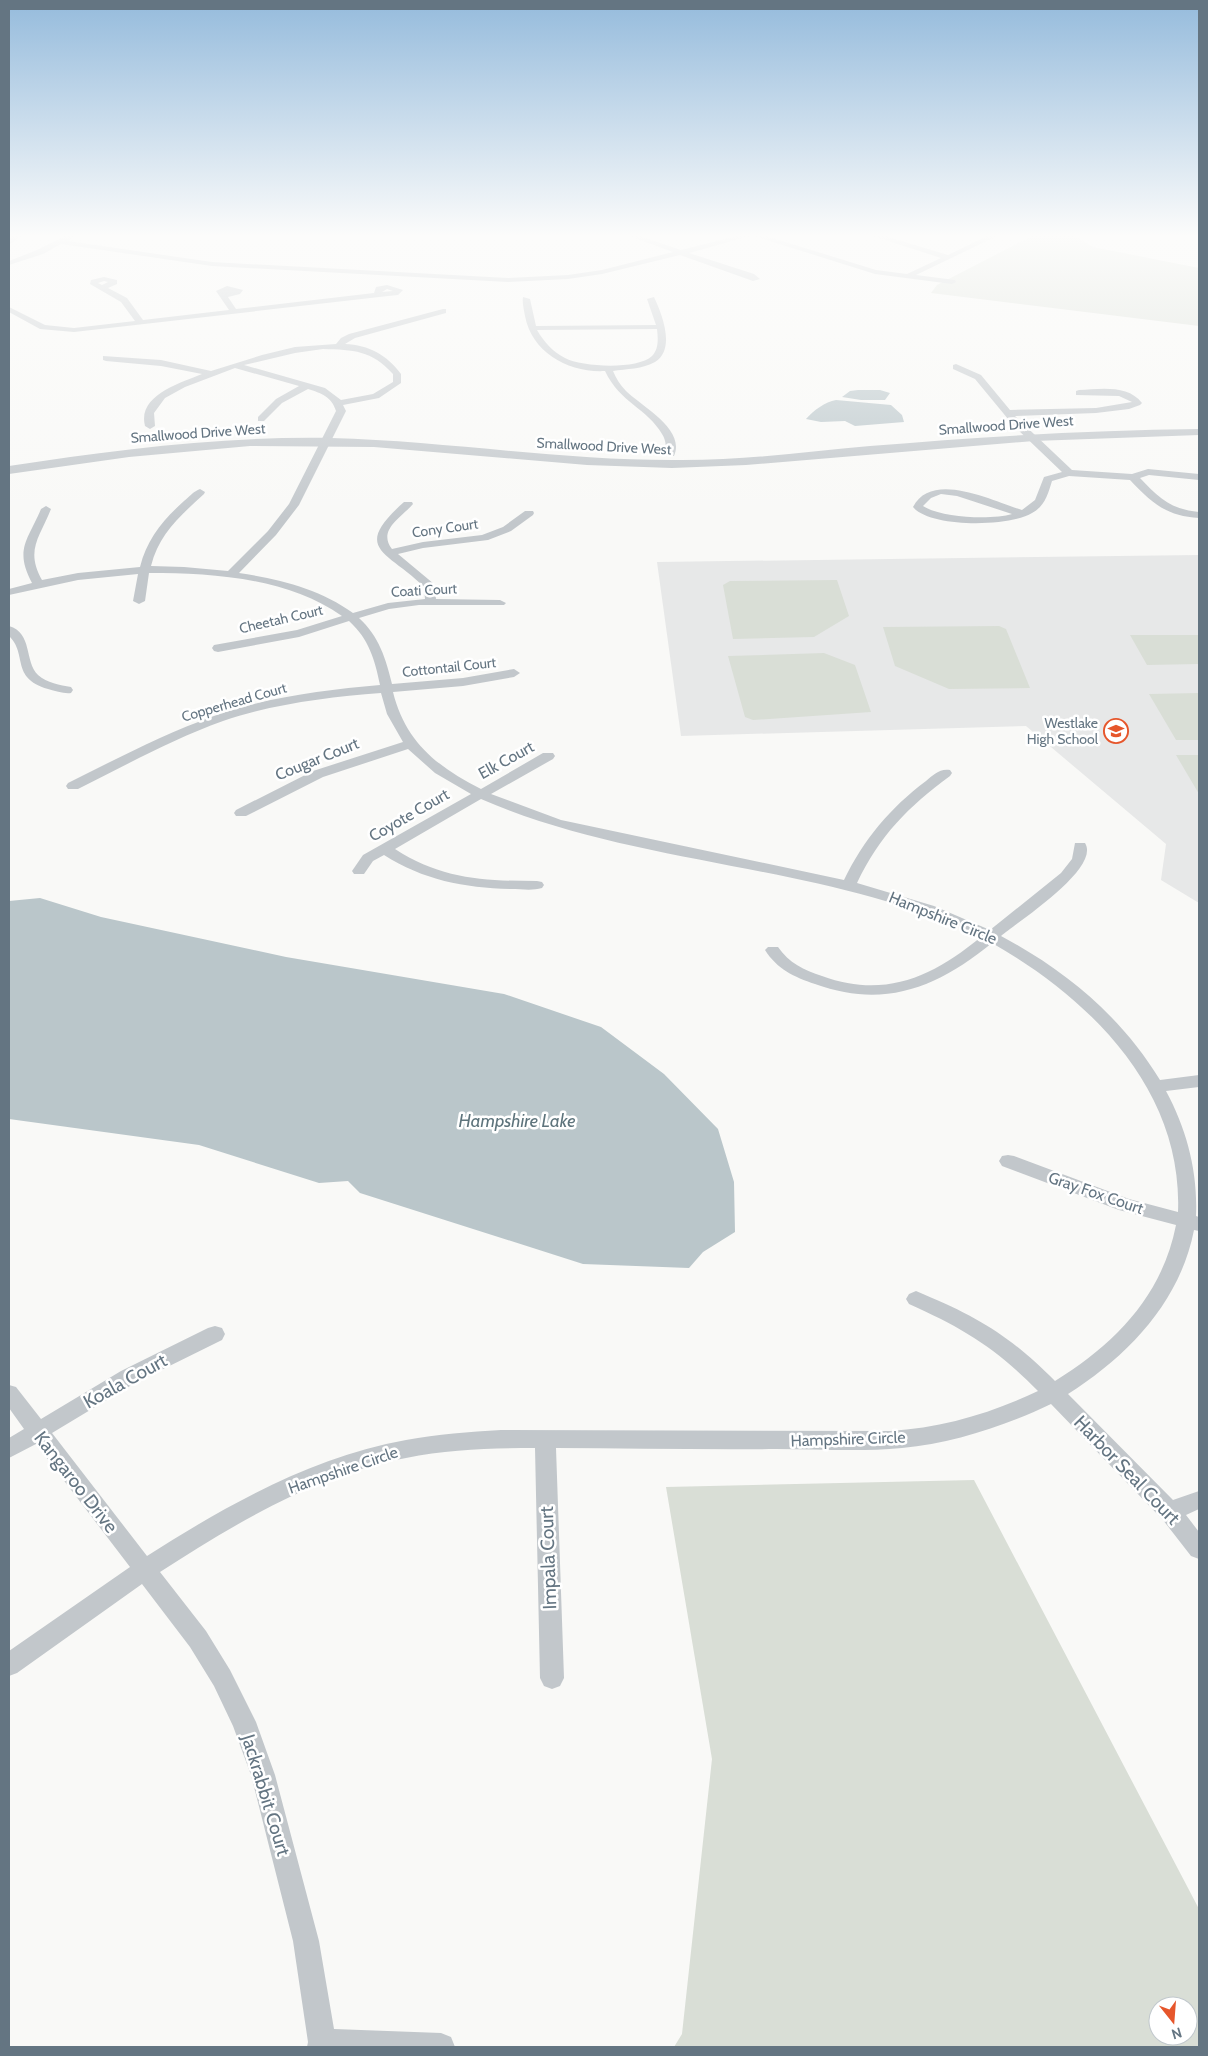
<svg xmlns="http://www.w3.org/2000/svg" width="1208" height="2056" viewBox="0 0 1208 2056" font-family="Cabin,sans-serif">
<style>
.built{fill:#e7e8e8}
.green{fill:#d9ded6;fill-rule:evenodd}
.water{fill:#bac6ca}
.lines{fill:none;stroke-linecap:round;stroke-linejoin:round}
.minor{fill:#c2c7cb;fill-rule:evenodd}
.tertiary{fill:#c2c7cb;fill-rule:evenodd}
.labels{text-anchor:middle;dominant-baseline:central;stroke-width:5;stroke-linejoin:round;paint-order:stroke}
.far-street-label{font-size:14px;fill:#647582;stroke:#fff}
.far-poi-label{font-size:14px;fill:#647582;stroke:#fff;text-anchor:end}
.street-label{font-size:16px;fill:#647582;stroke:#fff}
.water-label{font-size:18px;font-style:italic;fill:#5e747c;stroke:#fff}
.near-street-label{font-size:19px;fill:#647582;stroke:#fff}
</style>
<rect width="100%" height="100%" fill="#f9f9f7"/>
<path class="built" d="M 1199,555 L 1199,903 L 1161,880 L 1166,844 L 1026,726 L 681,736 L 657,562 Z"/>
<path class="green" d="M 1032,236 L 1075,236 L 1093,247 L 1199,268 L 1199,326 L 931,293 L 937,285 Z
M 837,580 L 849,616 L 814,637 L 733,639 L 723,585 L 730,581 Z
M 999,626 L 1006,629 L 1030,688 L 949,689 L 895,666 L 883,627 Z
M 1130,635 L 1199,635 L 1199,664 L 1147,665 Z
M 824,653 L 855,665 L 871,712 L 753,720 L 745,717 L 728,656 Z
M 1199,693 L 1199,740 L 1176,740 L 1149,694 Z
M 1176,755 L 1199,755 L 1199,794 Z
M 974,1480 L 1199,1909 L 1199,2047 L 674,2047 L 682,2034 L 712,1759 L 666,1487 ZM 1158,2006 L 1188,2006 L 1188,2036 L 1158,2036 Z"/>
<path class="water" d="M 858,390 L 880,390 L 890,393 L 885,400 L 861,400 L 842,397 L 850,391 Z
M 836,400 L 891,405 L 902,415 L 904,422 L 855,426 L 845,421 L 821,422 L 806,419 C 814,410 825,402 836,400 Z
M 40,898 L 101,917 L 286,957 L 504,994 L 601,1027 L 664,1074 L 718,1129 L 734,1182 L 735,1232 L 703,1252 L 689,1268 L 583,1264 L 360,1193 L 348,1181 L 319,1183 L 199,1145 L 9,1119 L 9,901 Z"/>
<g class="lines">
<path class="minor" d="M 13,236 L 21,236 L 9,245 L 9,240 Z
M 65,236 L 74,236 L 68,241 L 212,262 L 508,278 L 568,275 L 602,270 L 673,252 L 629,236 L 640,236 L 681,250 L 737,236 L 750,236 L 689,253 L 754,274 L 760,279 L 753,281 L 680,255 L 602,274 L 568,279 L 508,282 L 212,266 L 61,244 L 43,254 L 9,265 L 9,261 L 37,250 Z
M 754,236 L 766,236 L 876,270 L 907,274 L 941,258 L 873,236 L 885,236 L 948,255 L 987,236 L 997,236 L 916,275 L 955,280 L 956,282 L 952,284 L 875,274 Z
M 104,277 L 117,280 L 117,284 L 108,288 L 127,298 L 143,320 L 229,310 L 216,291 L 227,286 L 243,290 L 240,294 L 228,297 L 236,309 L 374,293 L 376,287 L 387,285 L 403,290 L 398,295 L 388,296 L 74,332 L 40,329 L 9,312 L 9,307 L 45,325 L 74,328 L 135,321 L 121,302 L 90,284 L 91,280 ZM 104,281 L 108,282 L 102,285 L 98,283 ZM 387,289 L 393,291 L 382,292 Z
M 523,297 L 530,299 L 536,326 L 656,325 L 647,299 L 654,297 C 662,314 676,349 655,362 C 643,369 626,369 613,371 C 616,378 620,385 626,391 C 641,406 686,429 674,456 L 668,456 C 665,449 667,441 662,434 C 647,408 620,403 605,371 C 569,373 532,353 525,316 C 524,310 522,303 523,297 ZM 657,329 C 658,338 659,349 652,356 C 637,370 582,367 565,358 C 553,352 544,342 537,330 Z
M 443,309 L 446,309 L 446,313 L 355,338 L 345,344 C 369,345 387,355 401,374 L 401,383 L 379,398 L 343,405 L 346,411 L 299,505 L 276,535 L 239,573 C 279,579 320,589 353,613 L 388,603 L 425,599 L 424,587 C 388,551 350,550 404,502 L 412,502 L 413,504 C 402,517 377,530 392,549 L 423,542 L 482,535 L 503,527 L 525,511 L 533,511 L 534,513 L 533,515 L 511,531 L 488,540 L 423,548 L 398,554 L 434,584 L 436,599 L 500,600 L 506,603 L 504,605 L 419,605 L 389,609 L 359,618 C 379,636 386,659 392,684 L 463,678 L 514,669 L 520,673 L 514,677 L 463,686 L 393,692 C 405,741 437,767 481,789 L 543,753 L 553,753 L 555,756 L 553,759 L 491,794 L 561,820 L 844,880 C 864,839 890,808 926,781 C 933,775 940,768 950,770 L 952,773 L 950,776 C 908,807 880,835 857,883 L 934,906 L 990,930 L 1061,873 L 1072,859 L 1075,843 L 1085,843 C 1101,868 1019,921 1001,936 C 1066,971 1121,1016 1160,1080 L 1199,1075 L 1199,1087 L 1166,1091 C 1187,1130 1198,1172 1196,1216 L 1199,1217 L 1199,1231 L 1194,1230 C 1180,1302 1128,1356 1068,1394 L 1173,1500 L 1199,1491 L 1199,1509 L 1186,1515 L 1199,1532 L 1199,1559 L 1191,1556 L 1163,1520 L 1051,1404 C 1005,1426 953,1443 902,1448 C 860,1452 818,1449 776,1449 C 703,1450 629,1448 556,1448 L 564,1678 L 560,1686 L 552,1689 L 544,1686 L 540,1678 L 535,1448 C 492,1448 449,1449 406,1458 C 316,1475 236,1523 160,1572 L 206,1631 L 230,1670 L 256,1722 L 275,1775 L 319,1941 L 334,2029 L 441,2033 L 451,2037 L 455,2047 L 307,2047 L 308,2042 L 293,1941 L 251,1775 L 233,1726 L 214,1686 L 190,1647 L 142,1584 L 17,1673 L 9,1676 L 9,1651 L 130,1567 L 36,1444 L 9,1458 L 9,1438 L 24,1429 L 9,1408 L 9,1385 L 16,1387 L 41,1419 L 121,1371 L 208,1328 L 215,1326 L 222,1328 L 225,1334 L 222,1340 L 135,1383 L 52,1433 L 147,1556 C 227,1505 312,1457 406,1440 C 438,1434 469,1432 501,1430 L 890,1431 C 942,1428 992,1413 1038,1391 C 997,1349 963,1328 909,1304 L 906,1299 L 909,1294 L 916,1291 L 923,1294 C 980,1318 1011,1337 1055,1381 C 1115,1344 1162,1296 1176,1225 L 1119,1210 L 1002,1166 L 999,1161 L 1002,1156 L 1008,1155 L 1014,1156 L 1129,1199 L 1178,1212 C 1183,1091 1091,999 992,943 C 937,988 884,1009 815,984 C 794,977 777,969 765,950 L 768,947 L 778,947 C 789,963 804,970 822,976 C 885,999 932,977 981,937 C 822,862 641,868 481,799 L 395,849 C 441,879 484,881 537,881 L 542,882 L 544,885 L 542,888 C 532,891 521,889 511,889 C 465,888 423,880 384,855 L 373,861 L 364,874 L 354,874 L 352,871 L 363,855 L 471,794 L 435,773 L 408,749 L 323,777 L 246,816 L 236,816 L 234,813 L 236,810 L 313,771 L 403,742 L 387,714 L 381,693 C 328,697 273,704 223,721 C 173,739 126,765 78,789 L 68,789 L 66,786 L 68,783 C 116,759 164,734 214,716 C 267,697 324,690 380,685 C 375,660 369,639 349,621 L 299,637 L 218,652 L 214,651 L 212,648 L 214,645 L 297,630 L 342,616 C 288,578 214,573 149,573 L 145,601 L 139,604 L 133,601 L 138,574 L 78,580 L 9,595 L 9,589 L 32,583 C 14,549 28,540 41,509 L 46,506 L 51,509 C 40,537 25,550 42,580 L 78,573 L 140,567 C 147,539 163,520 184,501 C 189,497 194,491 200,489 L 205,492 L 204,494 C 180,516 159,534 151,566 L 184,567 L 228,571 L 268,531 L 289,504 L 336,411 C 332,397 321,393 308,389 L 282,403 L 264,421 L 258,421 L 258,417 L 276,399 L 299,386 L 235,368 L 185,387 L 165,398 L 154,413 L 155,426 L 150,429 L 145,426 C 137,395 181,383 202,374 L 161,366 L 106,361 L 103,360 L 103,356 L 161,360 L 211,371 L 262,355 L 295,347 L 336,344 L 341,338 L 349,334 ZM 323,349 C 354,350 371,350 393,374 L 393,382 L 373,394 L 341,400 L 325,388 L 244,365 L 295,353 Z
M 956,364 L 981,375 L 1010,410 L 1096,408 L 1132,402 L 1119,396 L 1076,395 L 1076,391 L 1079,390 C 1099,389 1128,384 1142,403 L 1140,405 L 1129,409 L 1096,413 L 1015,416 L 1072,470 L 1132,474 L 1148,469 L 1199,474 L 1199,480 L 1149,475 L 1140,478 C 1159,498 1170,509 1199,512 L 1199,518 C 1166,516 1152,503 1130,480 L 1069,476 L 1052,481 C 1048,494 1045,506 1032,513 C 1010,527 930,528 913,507 C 932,470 992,501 1022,510 L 1035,500 L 1044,477 L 1062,472 L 1013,425 L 975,379 L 953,369 L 953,365 ZM 941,494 L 957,496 L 1012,514 C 992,520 941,518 923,506 L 931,498 Z
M 9,626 C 33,633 24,661 38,675 C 47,683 60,685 71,687 L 73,690 L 71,693 C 64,694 56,691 48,689 C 10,678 28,654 9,636 Z"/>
<path class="tertiary" d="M 1199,429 L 1199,435 L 1034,441 L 746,465 L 672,468 L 587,465 L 374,447 L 250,446 L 129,457 L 9,474 L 9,466 C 115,450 223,436 331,438 C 445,441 558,460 672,460 C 738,461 804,452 870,446 C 979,437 1089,430 1199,429 Z"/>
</g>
<linearGradient id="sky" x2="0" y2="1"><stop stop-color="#95bbdc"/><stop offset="0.45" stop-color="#fcfcfb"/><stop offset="1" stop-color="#fcfcfb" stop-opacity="0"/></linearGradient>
<rect width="1208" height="524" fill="url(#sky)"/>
<defs>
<symbol id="school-ring" viewBox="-11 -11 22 22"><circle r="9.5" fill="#fff" stroke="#e6562b" stroke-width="1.5"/><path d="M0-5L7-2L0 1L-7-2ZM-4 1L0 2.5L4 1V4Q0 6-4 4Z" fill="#e6562b"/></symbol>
</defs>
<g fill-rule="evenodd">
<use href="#school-ring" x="1102" y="717" width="28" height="28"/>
</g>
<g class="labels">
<g class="far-street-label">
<text transform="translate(1006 425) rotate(-4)">Smallwood Drive West</text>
<text transform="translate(198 433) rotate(-4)">Smallwood Drive West</text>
<text transform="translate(604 446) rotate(3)">Smallwood Drive West</text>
<text transform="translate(445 528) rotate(-8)">Cony Court</text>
<text transform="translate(424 590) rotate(-3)">Coati Court</text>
<text transform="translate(281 619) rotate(-13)">Cheetah Court</text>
<text transform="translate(449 667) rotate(-6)">Cottontail Court</text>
<text transform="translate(234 702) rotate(-16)">Copperhead Court</text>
</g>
<g class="far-poi-label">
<text x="1098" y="723">Westlake<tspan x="1098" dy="16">High School</tspan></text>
</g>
<g class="street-label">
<text transform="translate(317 759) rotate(-22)">Cougar Court</text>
<text transform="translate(506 760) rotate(-29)">Elk Court</text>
<text transform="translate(409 815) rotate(-30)">Coyote Court</text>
<text transform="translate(943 918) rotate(22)">Hampshire Circle</text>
<text transform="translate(1096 1193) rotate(19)">Gray Fox Court</text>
<text transform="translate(848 1439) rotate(-2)">Hampshire Circle</text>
<text transform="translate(343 1470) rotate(-19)">Hampshire Circle</text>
</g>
<g class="water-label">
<text x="517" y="1121">Hampshire Lake</text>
</g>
<g class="near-street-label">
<text transform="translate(125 1381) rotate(-29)">Koala Court</text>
<text transform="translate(1127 1470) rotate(46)">Harbor Seal Court</text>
<text transform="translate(76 1482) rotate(52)">Kangaroo Drive</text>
<text transform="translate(548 1558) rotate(-92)">Impala Court</text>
<text transform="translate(266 1795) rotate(73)">Jackrabbit Court</text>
</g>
</g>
<rect width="1208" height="2056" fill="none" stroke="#647582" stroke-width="20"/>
<g transform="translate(1173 2021) rotate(163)"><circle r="24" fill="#ffffff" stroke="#c1c8cd"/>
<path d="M0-4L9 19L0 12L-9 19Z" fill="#e6562b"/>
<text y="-8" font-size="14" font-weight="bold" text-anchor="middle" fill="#647582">N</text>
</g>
</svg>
